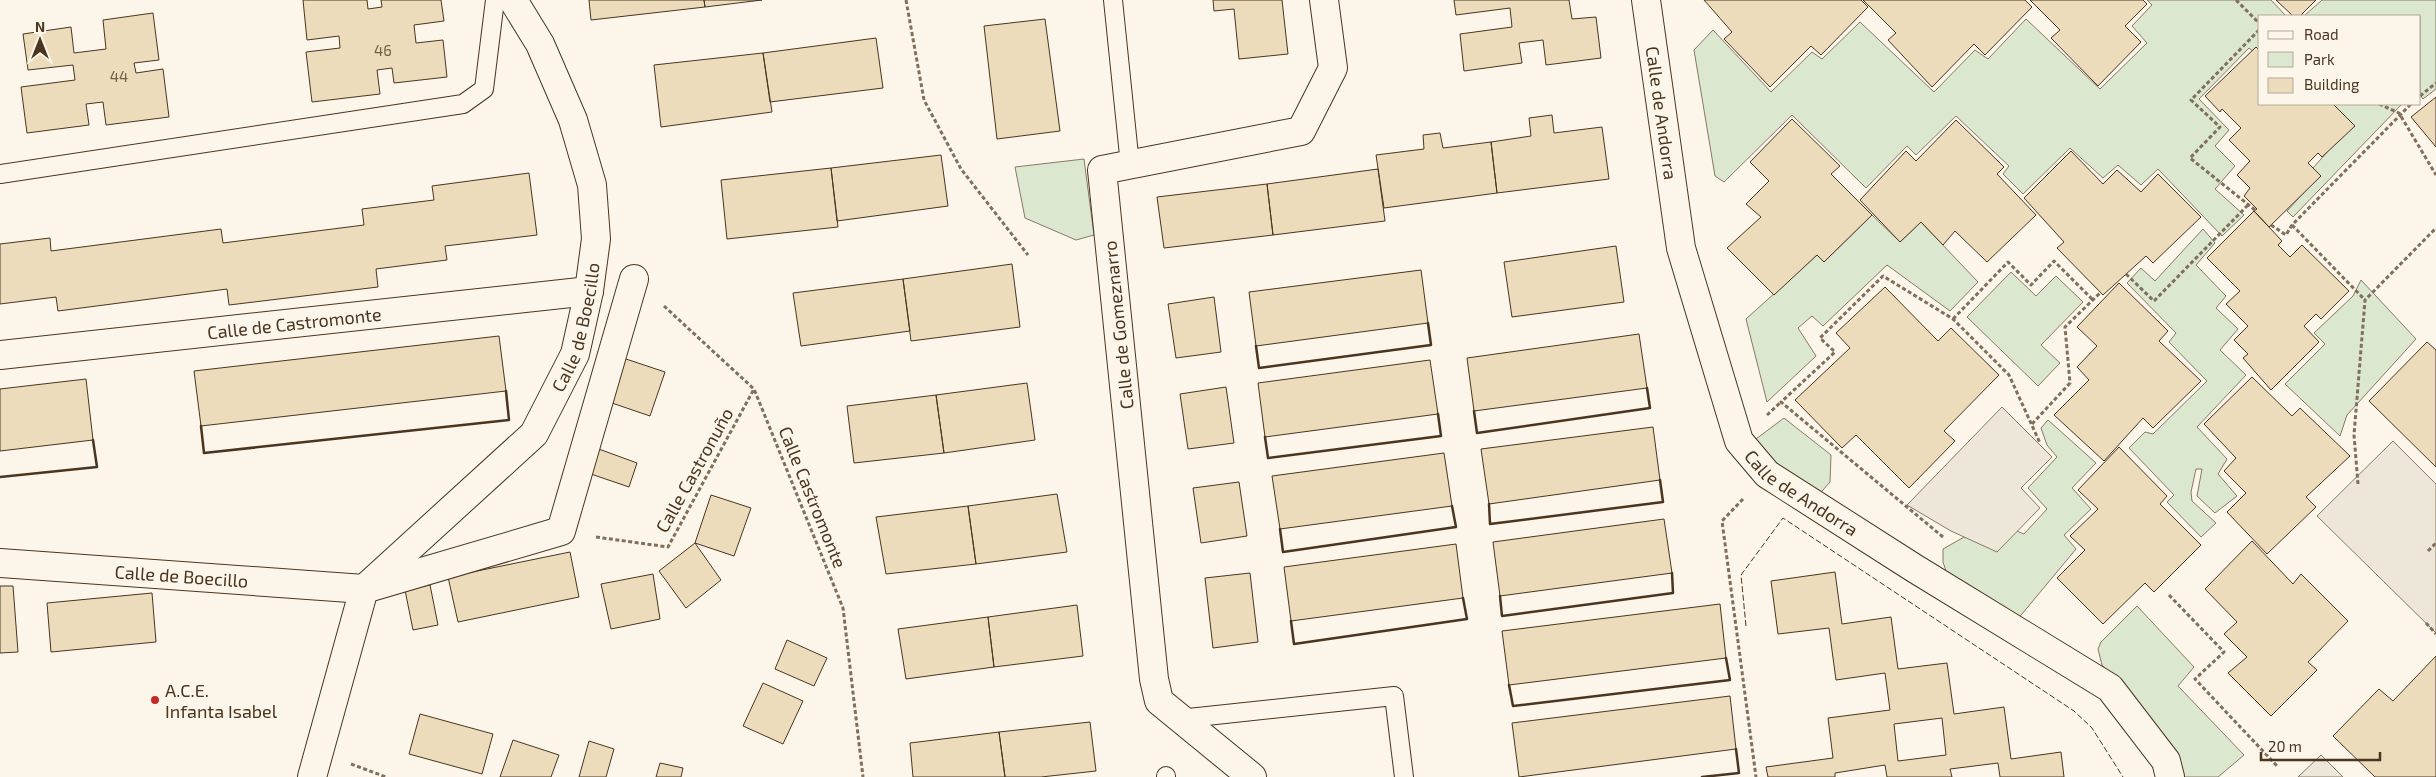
<svg xmlns="http://www.w3.org/2000/svg" width="2436" height="777" viewBox="0 0 2436 777" font-family="'Exo 2',sans-serif">
<style>
.green{fill:#dce7d0;stroke:#887966}
.parking{fill:#ede7d9;stroke:#887966}
.building{fill:#ecdcbc;stroke:#4a3520;fill-rule:evenodd}
.lines{fill:none;stroke-linecap:round;stroke-linejoin:round}
.service-casing{stroke:#4a3520;stroke-width:20}
.minor-casing{stroke:#4a3520;stroke-width:30}
.path{stroke:#7f6f5c;stroke-width:3;stroke-dasharray:4 2.5;stroke-linecap:butt}
.service{stroke:#fbf6e9;stroke-width:18}
.minor{stroke:#fbf6e9;stroke-width:28}
.fence{stroke:#4a3520;stroke-width:1;stroke-dasharray:6 2.5;stroke-linecap:butt}
.wall{stroke:#4a3520;stroke-width:2.5}
.poi-dot{fill:#c62828;stroke:#fbf6e9;stroke-width:2}
.labels{text-anchor:middle;dominant-baseline:central;stroke-width:4;stroke-linejoin:round;paint-order:stroke}
.number-label{font-size:15px;fill:#725f47}
.street-label{font-size:18px;fill:#4a3520;stroke:#fbf6e9}
.poi-label{font-size:18px;fill:#4a3520;stroke:#fbf6e9;text-anchor:start}
</style>
<rect width="100%" height="100%" fill="#fbf6e9"/>
<path class="green" d="M 2147,0 L 2271,0 L 2286,16 L 2260,16 L 2260,57 L 2249,48 L 2199,99 L 2229,130 L 2215,146 L 2235,166 L 2215,189 L 2244,215 L 2222,236 L 2158,169 L 2141,185 L 2118,165 L 2103,178 L 2070,148 L 2023,194 L 2003,174 L 2009,166 L 1956,116 L 1916,155 L 1907,146 L 1866,188 L 1792,115 L 1724,182 L 1715,176 L 1694,50 L 1713,30 L 1771,92 L 1812,52 L 1822,59 L 1860,22 L 1934,92 L 1975,50 L 1988,59 L 2026,19 L 2100,89 L 2147,43 L 2132,26 L 2152,5 Z
M 2322,0 L 2436,0 L 2436,89 L 2423,99 L 2420,95 L 2420,16 L 2304,16 Z
M 2326,104 L 2402,104 L 2293,217 L 2287,211 L 2318,177 L 2313,168 L 2350,126 Z
M 1084,159 L 1094,235 L 1076,240 L 1025,218 L 1015,167 Z
M 1872,215 L 1900,242 L 1921,222 L 1978,282 L 1950,311 L 1887,265 L 1823,326 L 1812,316 L 1798,328 L 1816,356 L 1767,402 L 1746,319 L 1817,255 L 1824,262 Z
M 2203,229 L 2215,243 L 2196,265 L 2226,296 L 2216,308 L 2238,329 L 2220,350 L 2246,375 L 2197,427 L 2227,459 L 2218,474 L 2237,496 L 2215,513 L 2197,496 L 2202,469 L 2196,469 L 2191,492 L 2192,501 L 2216,523 L 2201,537 L 2167,502 L 2174,495 L 2129,448 L 2145,432 L 2153,434 L 2207,381 L 2169,342 L 2176,333 L 2127,283 L 2141,268 L 2155,281 Z
M 2011,272 L 2036,296 L 2056,276 L 2083,302 L 2041,345 L 2060,363 L 2038,386 L 1967,317 Z
M 2361,280 L 2416,339 L 2347,415 L 2340,436 L 2285,384 L 2325,344 L 2314,333 L 2353,296 Z
M 1784,418 L 1831,455 L 1830,482 L 1816,498 L 1760,452 L 1756,439 Z
M 2048,420 L 2096,463 L 2072,488 L 2091,509 L 2064,535 L 2076,549 L 2017,620 L 1950,583 L 1943,562 L 1943,549 L 1980,528 L 2002,525 L 2024,534 L 2047,509 L 2028,488 L 2057,457 L 2047,445 L 2041,428 Z
M 2137,606 L 2194,667 L 2178,686 L 2244,755 L 2218,777 L 2179,777 L 2119,683 L 2102,665 L 2098,649 L 2101,642 Z"/>
<path class="parking" d="M 2002,407 L 2052,457 L 2021,488 L 2040,508 L 1997,552 L 1951,531 L 1907,505 Z
M 2393,441 L 2436,484 L 2436,633 L 2317,516 Z
M 2321,755 L 2343,777 L 2298,777 Z"/>
<path class="building" d="M 303,0 L 367,0 L 368,9 L 382,7 L 381,0 L 441,0 L 444,21 L 414,25 L 416,43 L 443,40 L 447,77 L 394,83 L 392,68 L 377,70 L 380,94 L 312,102 L 306,52 L 340,48 L 339,36 L 307,40 Z
M 589,0 L 704,0 L 705,7 L 591,20 Z
M 704,0 L 762,0 L 705,7 Z
M 1213,0 L 1282,0 L 1288,54 L 1239,59 L 1234,9 L 1214,11 Z
M 1454,0 L 1569,0 L 1572,19 L 1596,17 L 1601,58 L 1546,65 L 1543,40 L 1519,43 L 1522,63 L 1464,71 L 1460,34 L 1512,27 L 1510,8 L 1456,15 Z
M 1704,0 L 1861,0 L 1868,7 L 1821,55 L 1811,46 L 1770,87 L 1724,39 L 1732,32 Z
M 1863,0 L 2025,0 L 2032,7 L 1985,55 L 1974,44 L 1932,87 L 1888,40 L 1896,33 Z
M 2030,0 L 2143,0 L 2147,4 L 2125,26 L 2141,42 L 2098,86 L 2051,38 L 2060,30 Z
M 2276,0 L 2316,0 L 2300,16 L 2293,16 Z
M 153,13 L 159,60 L 134,63 L 136,73 L 163,69 L 169,117 L 106,125 L 103,102 L 86,104 L 89,125 L 27,133 L 21,87 L 75,80 L 73,65 L 28,70 L 23,34 L 71,27 L 74,53 L 106,49 L 103,20 Z
M 1045,19 L 1060,131 L 997,139 L 984,26 Z
M 876,38 L 883,88 L 770,102 L 763,53 Z
M 2256,47 L 2260,51 L 2260,104 L 2333,104 L 2355,126 L 2322,157 L 2318,153 L 2308,163 L 2321,176 L 2269,227 L 2254,211 L 2257,209 L 2244,196 L 2250,188 L 2237,175 L 2250,161 L 2229,140 L 2241,128 L 2222,109 L 2220,112 L 2205,96 Z
M 763,53 L 772,112 L 661,127 L 654,65 Z
M 2436,97 L 2436,147 L 2411,117 Z
M 1552,115 L 1554,133 L 1602,127 L 1609,179 L 1497,193 L 1491,142 L 1531,136 L 1529,118 Z
M 1792,119 L 1840,166 L 1831,174 L 1872,215 L 1824,262 L 1817,255 L 1774,295 L 1727,248 L 1761,217 L 1746,204 L 1769,181 L 1750,162 Z
M 1956,120 L 2004,167 L 1997,174 L 2036,215 L 1987,262 L 1955,231 L 1943,245 L 1921,222 L 1900,242 L 1860,200 L 1906,151 L 1916,161 Z
M 1440,133 L 1443,148 L 1491,142 L 1497,193 L 1384,208 L 1376,155 L 1424,149 L 1423,135 Z
M 2071,151 L 2103,184 L 2117,170 L 2141,192 L 2158,174 L 2201,217 L 2153,263 L 2146,256 L 2103,295 L 2057,248 L 2064,242 L 2024,198 Z
M 941,155 L 948,206 L 837,221 L 831,168 Z
M 831,168 L 838,227 L 727,239 L 721,180 Z
M 1378,169 L 1385,221 L 1273,235 L 1267,184 Z
M 529,173 L 537,235 L 445,246 L 447,260 L 376,269 L 378,287 L 229,305 L 227,289 L 58,311 L 56,297 L 0,304 L 0,244 L 50,238 L 51,251 L 221,229 L 223,243 L 364,225 L 362,209 L 434,200 L 432,186 Z
M 1267,184 L 1273,235 L 1164,248 L 1157,197 Z
M 2254,211 L 2282,241 L 2278,245 L 2290,257 L 2302,245 L 2349,291 L 2321,319 L 2316,314 L 2304,326 L 2319,342 L 2271,390 L 2243,358 L 2248,354 L 2234,340 L 2248,326 L 2226,304 L 2240,291 L 2207,258 Z
M 1616,246 L 1624,302 L 1512,317 L 1504,262 Z
M 1012,264 L 1020,327 L 911,341 L 903,279 Z
M 1421,270 L 1428,323 L 1256,346 L 1249,292 Z
M 903,279 L 910,331 L 801,346 L 793,293 Z
M 2119,283 L 2168,331 L 2159,341 L 2201,381 L 2153,428 L 2143,418 L 2104,461 L 2054,415 L 2089,380 L 2077,367 L 2097,346 L 2077,327 Z
M 1885,287 L 1938,341 L 1951,328 L 1999,375 L 1944,431 L 1955,441 L 1909,488 L 1856,435 L 1842,448 L 1795,400 L 1850,348 L 1836,333 Z
M 1214,297 L 1221,352 L 1176,358 L 1168,304 Z
M 1639,334 L 1647,388 L 1474,411 L 1467,358 Z
M 499,336 L 506,391 L 201,426 L 194,371 Z
M 2427,342 L 2436,350 L 2436,467 L 2369,401 Z
M 623,358 L 665,372 L 650,416 L 609,402 Z
M 1430,360 L 1438,414 L 1265,437 L 1258,383 Z
M 2252,377 L 2292,416 L 2300,408 L 2350,456 L 2306,497 L 2316,507 L 2267,554 L 2227,512 L 2246,493 L 2224,471 L 2236,458 L 2204,424 Z
M 86,379 L 93,440 L 0,451 L 0,389 Z
M 1027,383 L 1035,440 L 944,453 L 936,395 Z
M 1226,387 L 1234,443 L 1188,449 L 1180,394 Z
M 936,395 L 944,453 L 854,463 L 847,406 Z
M 1653,427 L 1660,480 L 1489,504 L 1481,449 Z
M 2119,447 L 2167,496 L 2160,504 L 2201,545 L 2154,592 L 2145,583 L 2103,624 L 2057,578 L 2085,550 L 2070,536 L 2098,509 L 2078,490 Z
M 596,448 L 637,463 L 629,487 L 588,473 Z
M 1444,453 L 1452,506 L 1280,529 L 1272,476 Z
M 1239,482 L 1247,536 L 1201,543 L 1193,488 Z
M 1057,494 L 1067,552 L 976,564 L 968,506 Z
M 711,495 L 751,508 L 734,556 L 695,543 Z
M 968,506 L 976,564 L 886,574 L 876,517 Z
M 1664,519 L 1672,573 L 1500,596 L 1493,542 Z
M 2252,541 L 2293,584 L 2301,574 L 2348,621 L 2308,662 L 2317,670 L 2271,716 L 2228,673 L 2247,657 L 2224,634 L 2237,622 L 2205,589 Z
M 695,543 L 721,580 L 686,608 L 659,571 Z
M 1456,544 L 1463,598 L 1291,621 L 1284,567 Z
M 570,552 L 579,597 L 458,622 L 448,577 Z
M 1835,572 L 1842,624 L 1891,617 L 1898,669 L 1947,663 L 1954,714 L 2004,707 L 2011,759 L 2061,752 L 2064,777 L 2000,777 L 1998,763 L 1950,769 L 1952,777 L 1887,777 L 1885,765 L 1835,773 L 1835,777 L 1768,777 L 1766,767 L 1833,758 L 1828,718 L 1890,710 L 1885,673 L 1836,680 L 1829,628 L 1778,634 L 1771,581 ZM 1942,718 L 1946,755 L 1898,761 L 1894,724 Z
M 1250,573 L 1258,642 L 1213,648 L 1205,578 Z
M 653,574 L 660,619 L 611,629 L 601,584 Z
M 430,585 L 438,625 L 413,630 L 405,590 Z
M 0,586 L 13,586 L 18,652 L 0,653 Z
M 152,593 L 156,642 L 51,652 L 47,603 Z
M 1720,604 L 1726,658 L 1509,685 L 1502,631 Z
M 1077,605 L 1083,656 L 994,667 L 988,617 Z
M 988,617 L 994,667 L 906,679 L 898,629 Z
M 787,640 L 827,658 L 814,686 L 775,669 Z
M 2436,656 L 2436,777 L 2375,777 L 2333,736 L 2379,689 L 2393,701 Z
M 763,683 L 803,701 L 783,744 L 743,726 Z
M 1730,696 L 1736,749 L 1519,777 L 1512,723 Z
M 420,714 L 493,734 L 482,774 L 409,754 Z
M 1090,722 L 1096,771 L 1041,777 L 1005,777 L 999,732 Z
M 999,732 L 1005,777 L 913,777 L 910,743 Z
M 513,740 L 559,755 L 551,777 L 500,777 Z
M 589,741 L 614,749 L 606,777 L 579,777 Z
M 660,763 L 683,768 L 681,777 L 656,777 Z"/>
<g class="lines">
<defs>
<path id="service" d="M 1113,0 L 1130,165
M 0,174 L 463,104 L 484,89 L 495,0
M 1179,719 L 1394,696 L 1404,777
M 1166,776 L 1166,777"/>
<g id="minor">
<path id="s1" d="M 1646,0 L 1681,248 L 1739,441 L 1767,474 L 1914,568 L 2110,688 L 2166,761 L 2170,777"/>
<path id="s2" d="M 0,355 L 589,291"/>
<path id="s3" d="M 0,563 L 364,589 L 534,434 L 575,354 L 589,291 L 596,239 L 592,185 L 573,120 L 540,44 L 513,0"/>
<path d="M 312,777 L 364,589 L 561,531 L 634,279"/>
<path d="M 1252,777 L 1159,701 L 1154,679 L 1102,170 L 1301,131 L 1333,68 L 1324,0"/>
</g>
</defs>
<use href="#service" class="service-casing"/>
<use href="#minor" class="minor-casing"/>
<path class="path" d="M 906,0 L 924,100 L 961,169 L 1028,255
M 2236,0 L 2260,24
M 2420,96 L 2436,83
M 2379,104 L 2399,113 L 2436,175
M 2255,210 L 2190,158 L 2220,127 L 2191,100 L 2260,29
M 2271,225 L 2286,235 L 2292,225 L 2411,104
M 2292,225 L 2365,300
M 2126,274 L 2154,301 L 2248,205
M 664,306 L 754,389 L 843,608 L 863,777
M 1953,319 L 2008,262 L 2031,285 L 2054,261 L 2093,300
M 1767,415 L 1781,402
M 2032,424 L 2070,383 L 2065,327 L 2100,293
M 2358,484 L 2354,435 L 2365,300 L 2436,228
M 1743,499 L 1722,521 L 1756,777
M 596,537 L 668,547 L 754,389
M 1943,537 L 1781,402 L 1835,352 L 1820,338 L 1883,276 L 1953,319 L 2009,375 L 2040,443
M 2428,551 L 2436,543
M 2169,595 L 2224,652 L 2195,679 L 2278,767
M 2426,623 L 2436,634
M 351,764 L 386,777"/>
<use href="#service" class="service"/>
<use href="#minor" class="minor"/>
<path class="fence" d="M 1746,626 L 1741,575 L 1783,518 L 2074,711 L 2092,728 L 2123,777"/>
<path class="wall" d="M 1256,346 L 1259,368 L 1431,345 L 1428,323
M 1474,411 L 1477,433 L 1650,408 L 1647,388
M 201,426 L 204,453 L 509,420 L 506,391
M 1265,437 L 1268,458 L 1441,436 L 1438,414
M 0,477 L 97,467 L 93,440
M 1489,504 L 1490,524 L 1663,502 L 1660,480
M 1280,529 L 1283,552 L 1456,527 L 1452,506
M 1500,596 L 1502,616 L 1673,593 L 1672,573
M 1291,621 L 1294,644 L 1467,619 L 1463,598
M 1509,685 L 1513,706 L 1730,680 L 1726,658
M 1702,777 L 1739,773 L 1736,749"/>
</g>
<circle class="poi-dot" cx="155" cy="700" r="5"/>
<g class="labels">
<g class="number-label">
<text x="383" y="50">46</text>
<text x="119" y="76">44</text>
</g>
<g class="street-label">
<text stroke="none"><textPath href="#s1" startOffset="114">Calle de Andorra</textPath></text>
<text stroke="none"><textPath href="#s2" startOffset="296">Calle de Castromonte</textPath></text>
<text transform="translate(1118 325) rotate(-96)">Calle de Gomeznarro</text>
<text stroke="none"><textPath href="#s3" startOffset="711">Calle de Boecillo</textPath></text>
<text transform="translate(694 470) rotate(-61)">Calle Castronuño</text>
<text stroke="none"><textPath href="#s1" startOffset="534">Calle de Andorra</textPath></text>
<text transform="translate(813 497) rotate(68)">Calle Castromonte</text>
<text stroke="none"><textPath href="#s3" startOffset="182">Calle de Boecillo</textPath></text>
</g>
<g class="poi-label">
<text x="165" y="690">A.C.E.<tspan x="165" dy="21">Infanta Isabel</tspan></text>
</g>
</g>
<rect x="2258" y="15" width="162" height="90" fill="#fbf6e9" stroke="#b4a999"/>
<rect x="2268" y="31" width="25" height="8" fill="#fbf6e9" stroke="#b4a999"/>
<text x="2304" y="40" font-size="15" fill="#4a3520">Road</text>
<rect x="2268" y="52" width="25" height="15" fill="#dce7d0" stroke="#b4a999"/>
<text x="2304" y="65" font-size="15" fill="#4a3520">Park</text>
<rect x="2268" y="78" width="25" height="15" fill="#ecdcbc" stroke="#b4a999"/>
<text x="2304" y="90" font-size="15" fill="#4a3520">Building</text>
<g transform="translate(40 40)" stroke="#fbf6e9" stroke-width="4" paint-order="stroke">
<path d="M0-4L9 19L0 12L-9 19Z" fill="#4a3520"/>
<text y="-8" font-size="14" font-weight="bold" text-anchor="middle" fill="#4a3520">N</text>
</g>
<path d="M2261 752v8h119v-8" fill="none" stroke="#4a3520" stroke-width="2.5"/>
<text x="2268" y="752" font-size="15" fill="#4a3520" stroke="#fbf6e9" stroke-width="4" paint-order="stroke">20 m</text>
</svg>
